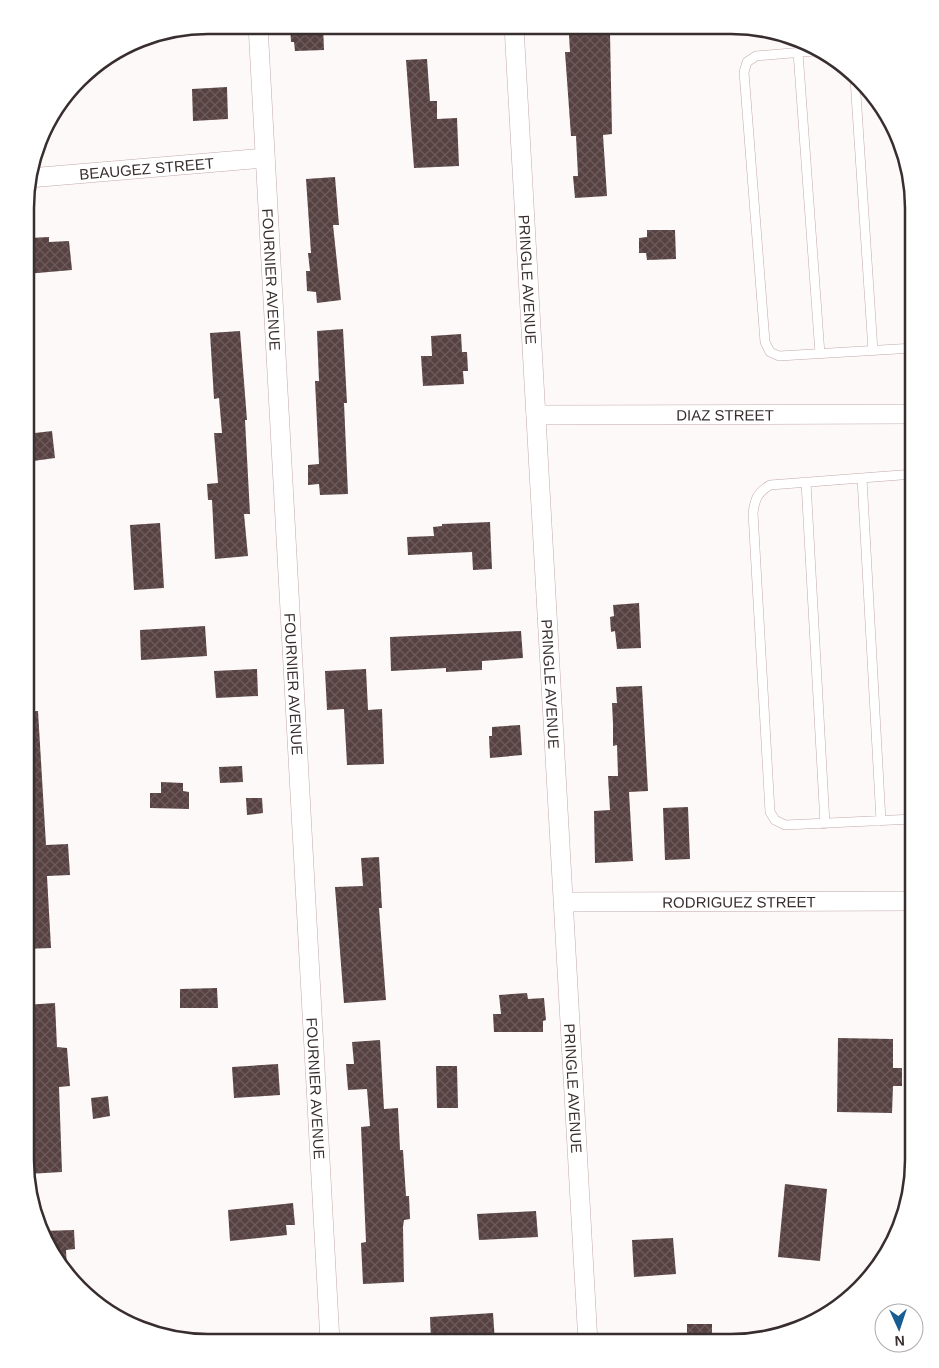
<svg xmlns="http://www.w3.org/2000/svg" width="939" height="1368" viewBox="0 0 939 1368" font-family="Helvetica,sans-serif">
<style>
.building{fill:url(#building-cross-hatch)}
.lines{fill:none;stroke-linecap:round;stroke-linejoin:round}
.service-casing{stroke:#c3a9aa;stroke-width:10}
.minor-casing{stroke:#c3a9aa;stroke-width:20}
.service{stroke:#fff;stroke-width:9}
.minor{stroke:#fff;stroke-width:19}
.labels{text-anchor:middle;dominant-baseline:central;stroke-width:5;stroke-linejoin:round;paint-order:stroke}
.street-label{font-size:15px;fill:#392e2f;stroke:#fff}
.rim{fill:none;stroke:#392e2f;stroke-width:2.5}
</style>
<defs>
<pattern id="building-cross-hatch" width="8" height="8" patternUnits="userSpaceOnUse" patternTransform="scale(1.25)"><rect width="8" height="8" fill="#574242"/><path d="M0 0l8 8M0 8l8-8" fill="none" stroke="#6d5b5b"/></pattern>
</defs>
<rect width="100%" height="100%" fill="#fef9f9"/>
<path class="building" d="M 290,25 L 323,25 L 324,50 L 295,51 L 294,42 L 291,42 Z
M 610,33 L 612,134 L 603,135 L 607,196 L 575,198 L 573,176 L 578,176 L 576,136 L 571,136 L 565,52 L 570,52 L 569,35 Z
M 427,59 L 430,101 L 437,101 L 437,119 L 457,118 L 459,166 L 414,168 L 406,60 Z
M 227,87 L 228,119 L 193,121 L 192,89 Z
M 335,177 L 339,225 L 333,225 L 341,300 L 317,303 L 316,292 L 307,291 L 306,271 L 310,271 L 308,253 L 311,253 L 306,179 Z
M 647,230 L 675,230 L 676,259 L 647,260 L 646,253 L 639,253 L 639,238 L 647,237 Z
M 49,237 L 49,242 L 69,241 L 72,270 L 26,274 L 27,244 L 29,244 L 29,238 Z
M 343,329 L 347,403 L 344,403 L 348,494 L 320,495 L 319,484 L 308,485 L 308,465 L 319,464 L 315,381 L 319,381 L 317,331 Z
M 240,331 L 247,420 L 245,420 L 250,514 L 244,514 L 248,556 L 215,559 L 212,500 L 208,500 L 207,484 L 218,483 L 214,433 L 222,433 L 219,398 L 214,399 L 210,333 Z
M 461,334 L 462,352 L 467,352 L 468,371 L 463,371 L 464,384 L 423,386 L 421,356 L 432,356 L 431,336 Z
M 52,431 L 55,458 L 26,462 L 26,434 Z
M 490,522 L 492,569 L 473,570 L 472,552 L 408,555 L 407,537 L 434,536 L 433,527 L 442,526 L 442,524 Z
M 160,523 L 164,588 L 134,590 L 130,525 Z
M 639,603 L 641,648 L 617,649 L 615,631 L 611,632 L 610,617 L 614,616 L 613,605 Z
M 205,626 L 207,656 L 141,660 L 140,630 Z
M 521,631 L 523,658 L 482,661 L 482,670 L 446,672 L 446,668 L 391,671 L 390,637 Z
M 257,669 L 258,696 L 216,698 L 214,671 Z
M 366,669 L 368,710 L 382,709 L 384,764 L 347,765 L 344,709 L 327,710 L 325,671 Z
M 642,686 L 648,791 L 629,792 L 633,861 L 595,863 L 594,811 L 610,810 L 608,776 L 618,776 L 617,745 L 613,746 L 613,724 L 612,703 L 617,703 L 616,687 Z
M 38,711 L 46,845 L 68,844 L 70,875 L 47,876 L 51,948 L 25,949 L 26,712 Z
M 520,725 L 522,755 L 490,758 L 489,736 L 492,736 L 492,727 Z
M 242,766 L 243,782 L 220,783 L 219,767 Z
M 161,782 L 183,783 L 183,791 L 189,792 L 189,809 L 150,808 L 150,793 L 161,793 Z
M 246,798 L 262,798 L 263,813 L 247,815 Z
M 688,807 L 690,859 L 665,860 L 663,808 Z
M 379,857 L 382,908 L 379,908 L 386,1000 L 344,1003 L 335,887 L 363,886 L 361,858 Z
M 217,988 L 218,1008 L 180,1008 L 180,989 Z
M 527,993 L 528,999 L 544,998 L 546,1020 L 543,1021 L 543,1032 L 494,1032 L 493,1014 L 501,1014 L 499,995 Z
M 55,1003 L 57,1047 L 67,1048 L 70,1086 L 59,1087 L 62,1172 L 28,1174 L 25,1160 L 25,1005 Z
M 838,1038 L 893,1039 L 893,1068 L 902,1068 L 902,1086 L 893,1086 L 892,1113 L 837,1112 Z
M 380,1040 L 384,1109 L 398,1108 L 400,1150 L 403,1150 L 406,1196 L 409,1196 L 410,1219 L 404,1220 L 403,1227 L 404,1282 L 363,1284 L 361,1243 L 366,1242 L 361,1127 L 370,1126 L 367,1089 L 348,1090 L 346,1064 L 354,1064 L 352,1042 Z
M 278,1064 L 280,1095 L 234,1098 L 232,1067 Z
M 436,1066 L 457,1066 L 458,1108 L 437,1108 Z
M 108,1096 L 110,1116 L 93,1119 L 91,1098 Z
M 785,1184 L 827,1189 L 820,1261 L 778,1257 Z
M 293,1203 L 295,1225 L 286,1225 L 287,1235 L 230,1241 L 228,1210 Z
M 536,1211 L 538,1237 L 479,1240 L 477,1214 Z
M 74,1230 L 75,1249 L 66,1250 L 67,1268 L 44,1241 L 42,1231 Z
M 673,1238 L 676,1274 L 634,1277 L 632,1240 Z
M 493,1313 L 495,1342 L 431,1342 L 430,1317 Z
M 687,1324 L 712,1324 L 712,1343 L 687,1343 Z"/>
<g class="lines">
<defs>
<path id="service" d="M 815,51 L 756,56 L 747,62 L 744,72 L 765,342 L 770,352 L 779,356 L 914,348
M 798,52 L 820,354
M 855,79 L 873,351
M 862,478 L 881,821
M 806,482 L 825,824
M 914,819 L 785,825 L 775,820 L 770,812 L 753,513 C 755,499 757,493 770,485 L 914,474"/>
<g id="minor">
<path id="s1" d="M 258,25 L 330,1342"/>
<path id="s2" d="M 514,26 L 588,1343"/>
<path id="s3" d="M 29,178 L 265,158"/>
<path id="s4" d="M 536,415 L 914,414"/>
<path id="s5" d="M 564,902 L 914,901"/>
</g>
</defs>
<use href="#service" class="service-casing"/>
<use href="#minor" class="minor-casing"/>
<use href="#service" class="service"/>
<use href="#minor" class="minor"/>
</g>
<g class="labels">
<g class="street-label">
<text stroke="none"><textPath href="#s3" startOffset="118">BEAUGEZ STREET</textPath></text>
<text stroke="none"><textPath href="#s1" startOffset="255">FOURNIER AVENUE</textPath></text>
<text stroke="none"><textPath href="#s2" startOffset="254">PRINGLE AVENUE</textPath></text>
<text stroke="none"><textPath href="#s4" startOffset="189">DIAZ STREET</textPath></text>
<text stroke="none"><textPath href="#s1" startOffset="660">FOURNIER AVENUE</textPath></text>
<text stroke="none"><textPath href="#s2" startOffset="659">PRINGLE AVENUE</textPath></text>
<text stroke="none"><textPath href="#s5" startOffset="175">RODRIGUEZ STREET</textPath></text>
<text stroke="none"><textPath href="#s1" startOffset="1065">FOURNIER AVENUE</textPath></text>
<text stroke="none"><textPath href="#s2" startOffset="1064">PRINGLE AVENUE</textPath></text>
</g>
</g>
<path d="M0 0H939V1368H0ZM208 34H731A174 174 0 0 1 905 208V1160A174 174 0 0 1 731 1334H208A174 174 0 0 1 34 1160V208A174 174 0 0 1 208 34Z" fill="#fff" fill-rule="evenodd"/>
<path class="rim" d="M208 34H731A174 174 0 0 1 905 208V1160A174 174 0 0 1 731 1334H208A174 174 0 0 1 34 1160V208A174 174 0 0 1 208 34Z"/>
<g transform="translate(899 1328) rotate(177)"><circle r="24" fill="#ffffff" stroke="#b0abac"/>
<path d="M0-4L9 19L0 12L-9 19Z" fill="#175d91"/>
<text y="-8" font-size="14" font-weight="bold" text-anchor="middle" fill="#392e2f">N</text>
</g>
</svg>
